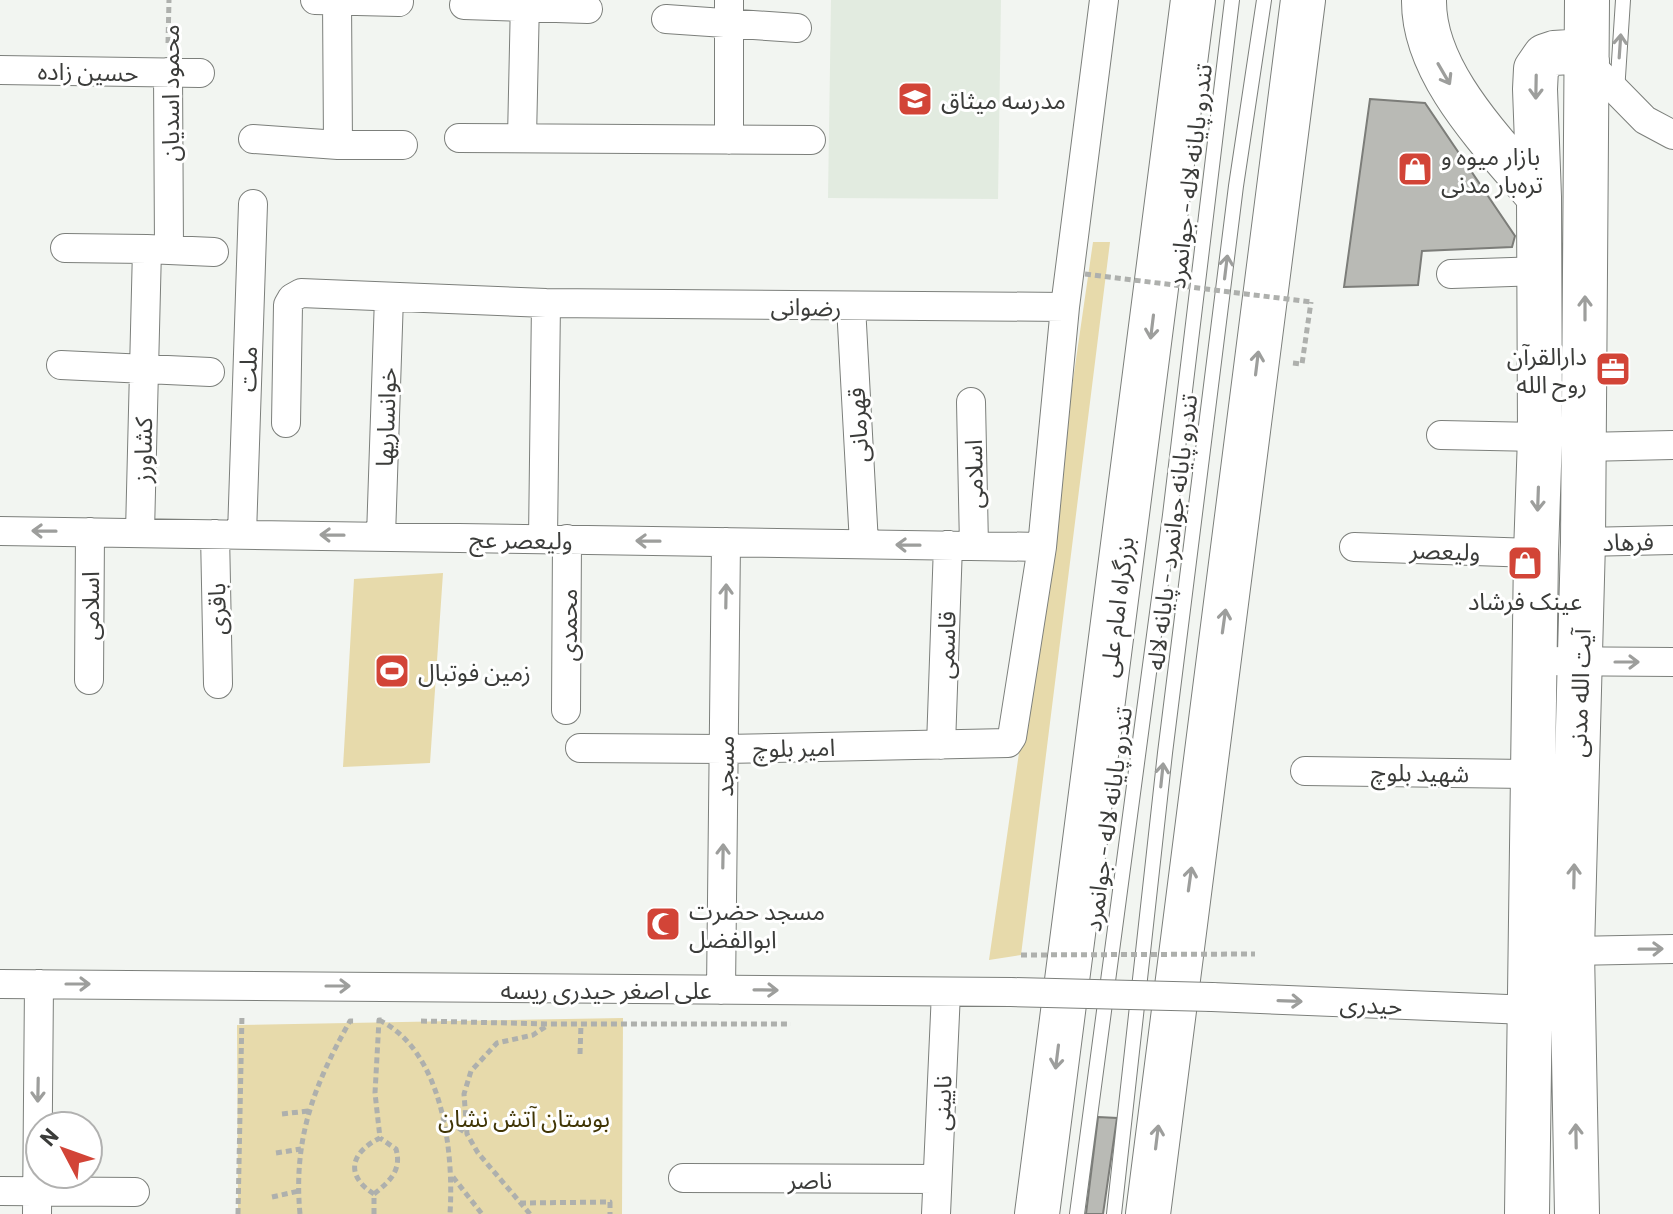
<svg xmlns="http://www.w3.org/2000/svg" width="1673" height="1214" viewBox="0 0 1673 1214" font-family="Barlow,'Noto Sans Arabic',sans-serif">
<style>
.built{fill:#e2ebe0}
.green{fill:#e7daab}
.building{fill:#b9bab5;stroke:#7c7d79;stroke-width:2}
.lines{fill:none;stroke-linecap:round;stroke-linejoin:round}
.lane-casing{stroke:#7c7f7b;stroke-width:16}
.street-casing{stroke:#7c7f7b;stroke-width:30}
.primary-casing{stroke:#7c7f7b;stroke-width:46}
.highway-casing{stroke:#7c7f7b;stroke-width:46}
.path{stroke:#aeb0ad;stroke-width:5;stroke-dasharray:6 4;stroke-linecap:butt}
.lane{stroke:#fff;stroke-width:14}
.street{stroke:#fff;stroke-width:28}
.primary{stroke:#fff;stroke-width:44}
.highway{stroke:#fff;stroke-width:44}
.street-bridge-casing{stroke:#7c7f7b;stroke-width:30;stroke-linecap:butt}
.path-bridge{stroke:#aeb0ad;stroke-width:5;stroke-dasharray:6 4;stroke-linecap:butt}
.street-bridge{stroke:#fff;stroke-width:28}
.oneway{stroke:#9d9e9c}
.labels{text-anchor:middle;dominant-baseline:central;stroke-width:6;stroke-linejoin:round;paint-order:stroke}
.street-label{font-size:24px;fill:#3b3c3a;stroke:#fff}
.poi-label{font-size:24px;fill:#3b3c3a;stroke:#fff;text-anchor:start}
.park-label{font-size:24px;fill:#403505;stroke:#fff}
</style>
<rect width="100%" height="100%" fill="#f2f5f1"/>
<path class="built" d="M 831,0 L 1001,0 L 998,199 L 828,198 Z"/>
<path class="green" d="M 1093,242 L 1110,242 L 1021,955 L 989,960 Z
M 443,573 L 430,763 L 343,767 L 354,579 Z
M 623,1018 L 622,1214 L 238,1214 L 237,1025 Z"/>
<path class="building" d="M 1370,99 L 1425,103 L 1515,236 L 1512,247 L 1422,251 L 1418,285 L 1344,287 Z
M 1098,1117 L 1117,1118 L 1103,1214 L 1086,1214 Z"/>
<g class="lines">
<defs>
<path id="lane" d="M 1617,92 L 1623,0
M 1077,1214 L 1170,515 L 1232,0
M 1114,1214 L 1165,753 L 1236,186 L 1264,0"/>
<path id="street" d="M 315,0 L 399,2
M 337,0 L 338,145
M 464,5 L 588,9
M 666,19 L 797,28
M 1587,61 L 1645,120 L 1673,135
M 0,70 L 200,73
M 459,138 L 811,140
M 522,138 L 525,0
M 253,139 L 338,145 L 403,145
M 729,140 L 729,0
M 65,248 L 147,249
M 169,250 L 214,252
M 1451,274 L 1540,271
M 851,306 L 864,544
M 61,365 L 210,372
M 971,402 L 974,546
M 286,423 L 288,305 L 292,298 L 301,293 L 546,303 L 1065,307
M 1441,435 L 1540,437
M 1584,447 L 1673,445
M 0,531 L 1042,547
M 140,532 L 147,249 L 169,250 L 168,72
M 215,534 L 218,684
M 242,534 L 253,204
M 381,536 L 389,297
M 543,539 L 546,303
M 1583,542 L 1673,540
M 1354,547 L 1536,553
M 1535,661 L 1673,662
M 89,680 L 90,532
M 566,710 L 567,539
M 941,745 L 948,545
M 580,748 L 724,749 L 1008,743 L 1012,737 L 1042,547 L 1065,307 L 1104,0
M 1305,771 L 1534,774
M 1572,951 L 1673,949
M 0,984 L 1011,992
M 721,990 L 726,542
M 1212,997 L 1529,1010
M 683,1178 L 937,1179
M 0,1191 L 135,1192
M 37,1214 L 39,984
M 936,1214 L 946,992"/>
<path id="primary" d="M 1424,0 C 1423,74 1494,143 1539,197
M 1527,1214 L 1536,553 L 1540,437 L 1539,197 L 1535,89 L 1536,69 L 1545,56 L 1554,53 L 1570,52 L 1587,61
M 1577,1214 L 1572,951 L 1583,542 L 1587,0"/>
<path id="highway" d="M 1037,1214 L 1193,0
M 1148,1214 L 1303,0"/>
</defs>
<use href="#lane" class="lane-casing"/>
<use href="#street" class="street-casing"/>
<use href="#primary" class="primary-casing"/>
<use href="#highway" class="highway-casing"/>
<path class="path" d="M 168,43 L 169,0
M 1293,363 L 1302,364 L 1311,302
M 379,1020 C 443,1051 454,1152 450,1214
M 421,1021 L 550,1024 L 791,1024
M 580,1054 L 581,1024
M 282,1114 L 308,1111
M 442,1117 L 466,1133
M 276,1153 L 301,1149
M 453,1177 L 482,1214
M 374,1194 C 390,1181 402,1170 396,1149 L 380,1138
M 272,1197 L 299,1191
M 520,1203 L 610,1202 L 610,1214
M 238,1214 L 242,1014
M 300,1214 C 293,1139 314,1085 350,1021 L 357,1021
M 374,1214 L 374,1194 C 344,1175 351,1152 380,1138 L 375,1093 L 379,1020 L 383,1020
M 530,1214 L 478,1153 L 467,1134 L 464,1094 L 471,1071 L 497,1043 L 533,1035 L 548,1025"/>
<use href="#lane" class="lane"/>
<use href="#street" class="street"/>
<use href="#primary" class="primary"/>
<use href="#highway" class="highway"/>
<defs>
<path id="street-bridge" d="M 1011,992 L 1212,997"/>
</defs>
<use href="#street-bridge" class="street-bridge-casing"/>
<path class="path-bridge" d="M 1085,274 L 1311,302
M 1021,955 L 1255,954"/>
<use href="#street-bridge" class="street-bridge"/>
</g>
<defs><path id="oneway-shaft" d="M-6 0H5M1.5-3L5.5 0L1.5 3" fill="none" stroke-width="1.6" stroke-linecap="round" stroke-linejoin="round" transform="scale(2)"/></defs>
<g class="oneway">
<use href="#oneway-shaft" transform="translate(1620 46) rotate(-86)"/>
<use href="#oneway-shaft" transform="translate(1444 74) rotate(60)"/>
<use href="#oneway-shaft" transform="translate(1536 87) rotate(91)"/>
<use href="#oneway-shaft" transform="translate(1226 267) rotate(-83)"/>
<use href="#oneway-shaft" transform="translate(1585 308) rotate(-90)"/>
<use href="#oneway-shaft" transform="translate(1152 327) rotate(97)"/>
<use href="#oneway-shaft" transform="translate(1257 363) rotate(-83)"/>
<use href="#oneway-shaft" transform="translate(1538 499) rotate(92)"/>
<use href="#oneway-shaft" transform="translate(44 531) rotate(-179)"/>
<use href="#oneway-shaft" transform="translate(332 535) rotate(-179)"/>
<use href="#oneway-shaft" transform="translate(648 541) rotate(-179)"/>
<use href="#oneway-shaft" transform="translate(908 545) rotate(-179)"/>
<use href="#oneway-shaft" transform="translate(726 596) rotate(-89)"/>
<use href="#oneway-shaft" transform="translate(1224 621) rotate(-82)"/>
<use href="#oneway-shaft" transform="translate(1627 662)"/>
<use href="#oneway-shaft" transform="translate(1162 775) rotate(-84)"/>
<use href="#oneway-shaft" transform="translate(723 856) rotate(-89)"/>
<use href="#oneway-shaft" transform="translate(1574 876) rotate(-89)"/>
<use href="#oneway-shaft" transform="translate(1190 879) rotate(-82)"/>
<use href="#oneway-shaft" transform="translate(1651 949) rotate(-1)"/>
<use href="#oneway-shaft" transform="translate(78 984)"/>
<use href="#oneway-shaft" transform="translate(338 986)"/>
<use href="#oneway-shaft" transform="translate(766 990) rotate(1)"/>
<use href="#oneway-shaft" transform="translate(1290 1001) rotate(2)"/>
<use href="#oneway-shaft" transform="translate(1057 1057) rotate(97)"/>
<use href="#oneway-shaft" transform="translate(38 1090) rotate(91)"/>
<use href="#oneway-shaft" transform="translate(1576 1136) rotate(-91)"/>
<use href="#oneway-shaft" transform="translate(1157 1137) rotate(-83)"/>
</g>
<defs>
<symbol id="school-square" viewBox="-11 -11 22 22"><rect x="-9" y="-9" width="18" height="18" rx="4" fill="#d24437" stroke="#fff"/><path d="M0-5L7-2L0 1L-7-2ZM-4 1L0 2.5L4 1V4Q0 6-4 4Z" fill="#fff"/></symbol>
<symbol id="shop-square" viewBox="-11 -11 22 22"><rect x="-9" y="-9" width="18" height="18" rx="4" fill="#d24437" stroke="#fff"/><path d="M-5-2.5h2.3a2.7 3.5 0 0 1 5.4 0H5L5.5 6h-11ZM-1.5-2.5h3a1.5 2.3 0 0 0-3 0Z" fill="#fff"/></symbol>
<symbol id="office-square" viewBox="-11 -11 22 22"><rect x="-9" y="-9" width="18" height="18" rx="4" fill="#d24437" stroke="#fff"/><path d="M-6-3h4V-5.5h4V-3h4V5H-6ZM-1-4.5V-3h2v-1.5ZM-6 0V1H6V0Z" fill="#fff"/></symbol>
<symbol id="stadium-square" viewBox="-11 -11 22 22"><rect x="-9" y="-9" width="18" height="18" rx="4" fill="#d24437" stroke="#fff"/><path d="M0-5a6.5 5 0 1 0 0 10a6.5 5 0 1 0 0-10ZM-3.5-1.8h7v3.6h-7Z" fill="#fff"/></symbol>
<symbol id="mosque-square" viewBox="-11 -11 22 22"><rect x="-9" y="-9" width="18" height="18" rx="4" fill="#d24437" stroke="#fff"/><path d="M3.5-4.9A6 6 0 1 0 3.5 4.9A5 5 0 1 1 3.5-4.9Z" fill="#fff"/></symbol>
</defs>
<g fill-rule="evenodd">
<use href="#school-square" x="895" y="79" width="40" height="40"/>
<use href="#shop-square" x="1395" y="149" width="40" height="40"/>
<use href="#office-square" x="1593" y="349" width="40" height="40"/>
<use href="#shop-square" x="1505" y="543" width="40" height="40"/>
<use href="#stadium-square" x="372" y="651" width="40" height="40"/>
<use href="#mosque-square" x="643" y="904" width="40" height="40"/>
</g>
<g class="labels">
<g class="street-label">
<text transform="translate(88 71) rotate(1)">حسین زاده</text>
<text transform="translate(169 93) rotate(-90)">محمود اسدیان</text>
<text transform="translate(1189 176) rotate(-83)">تندرو پایانه لاله - جوانمرد</text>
<text transform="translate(806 306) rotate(1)">رضوانی</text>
<text transform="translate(247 369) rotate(-88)">ملت</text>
<text transform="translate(385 417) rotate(-88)">خوانساریها</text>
<text transform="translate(857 425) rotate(-93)">قهرمانی</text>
<text transform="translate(142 450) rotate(-89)">کشاورز</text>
<text transform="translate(973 474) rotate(-91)">اسلامی</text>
<text transform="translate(1171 532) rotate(-83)">تندرو پایانه جوانمرد - پایانه لاله</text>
<text transform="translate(521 539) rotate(1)">ولیعصر عج</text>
<text transform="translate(1628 541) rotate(-1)">فرهاد</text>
<text transform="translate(1445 550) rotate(2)">ولیعصر</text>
<text transform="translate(89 606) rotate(-90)">اسلامی</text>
<text transform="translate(1116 607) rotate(-83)">بزرگراه امام علی</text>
<text transform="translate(216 609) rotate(-91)">باقری</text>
<text transform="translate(567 625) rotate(-90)">محمدی</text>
<text transform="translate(945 645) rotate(-88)">قاسمی</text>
<text transform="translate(1579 693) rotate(-88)">آیت الله مدنی</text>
<text transform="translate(794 747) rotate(-1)">امیر بلوچ</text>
<text transform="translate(724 766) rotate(-89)">مسجد</text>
<text transform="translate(1420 772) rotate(1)">شهید بلوچ</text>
<text transform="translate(1107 819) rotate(-82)">تندرو پایانه لاله - جوانمرد</text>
<text x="606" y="989">علی اصغر حیدری ریسه</text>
<text transform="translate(1371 1004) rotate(2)">حیدری</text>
<text transform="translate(941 1103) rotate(-88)">نایینی</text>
<text x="810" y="1179">ناصر</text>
</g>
<g class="poi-label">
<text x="941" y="99">مدرسه میثاق</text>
<text x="1441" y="155">بازار میوه و<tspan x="1441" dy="28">تره‌بار مدنی</tspan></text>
<text x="1587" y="355" text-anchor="end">دارالقرآن<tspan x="1587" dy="28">روح الله</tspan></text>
<text x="1525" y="600" text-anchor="middle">عینک فرشاد</text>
<text x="418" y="671">زمین فوتبال</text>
<text x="689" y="910">مسجد حضرت<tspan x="689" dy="28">ابوالفضل</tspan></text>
</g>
<g class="park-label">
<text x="524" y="1117">بوستان آتش نشان</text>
</g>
</g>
<g transform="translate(64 1150) rotate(311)"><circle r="38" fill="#ffffff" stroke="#b1b1b0" stroke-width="2"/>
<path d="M0-6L14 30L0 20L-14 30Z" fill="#d24437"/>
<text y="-12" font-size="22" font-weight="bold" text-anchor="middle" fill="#3b3c3a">N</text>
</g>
</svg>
